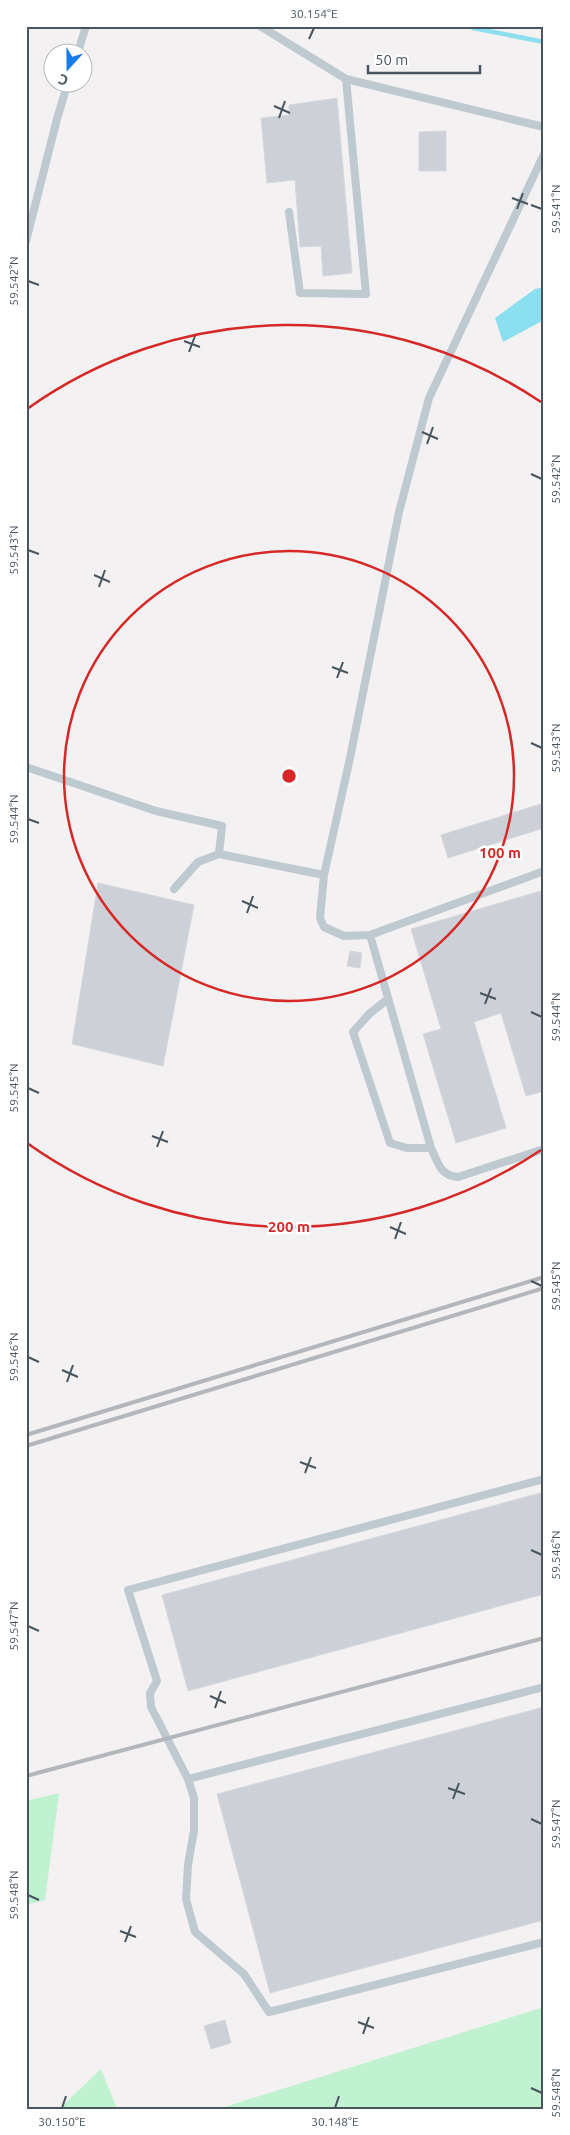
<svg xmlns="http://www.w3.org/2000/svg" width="570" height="2135" viewBox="0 0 570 2135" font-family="Ubuntu,sans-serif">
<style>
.green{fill:#c0f1d0}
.water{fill:#8cdfef}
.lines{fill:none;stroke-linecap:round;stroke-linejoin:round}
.stream{stroke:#8cdfef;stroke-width:4.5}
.building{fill:#cdd0d6;stroke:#d5d8dd}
.service{stroke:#bfc9d0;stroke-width:8}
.rail{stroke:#b3b7bb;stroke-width:4}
.ticks{fill:none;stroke:#48555f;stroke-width:2}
.ring{fill:none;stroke:#d62828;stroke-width:2.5}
.centre{fill:#d62828;stroke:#fff;stroke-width:2.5}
.ring-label{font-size:15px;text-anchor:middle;font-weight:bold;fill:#d62828;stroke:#fff;stroke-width:5;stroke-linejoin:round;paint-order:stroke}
.neatline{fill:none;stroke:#48555f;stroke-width:2}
.ticks-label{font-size:12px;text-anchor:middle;fill:#48555f}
</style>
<rect width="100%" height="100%" fill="#f3f1f1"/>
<path class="green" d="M 59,1793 L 45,1900 L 26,1905 L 26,1801 Z
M 544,2007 L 544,2109 L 218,2109 Z
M 101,2069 L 117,2109 L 59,2109 Z"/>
<path class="water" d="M 544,287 L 544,320 L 503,342 L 495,318 L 535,289 Z"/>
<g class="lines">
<path class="stream" d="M 473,28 L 544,42"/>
</g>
<path class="building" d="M 337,98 L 352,273 L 323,276 L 321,246 L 300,247 L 295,180 L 267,183 L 261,118 L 289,115 L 289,105 Z
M 446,131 L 446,171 L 419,171 L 419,132 Z
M 544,803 L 544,828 L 448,858 L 441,835 Z
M 98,883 L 194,905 L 163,1066 L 72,1044 Z
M 544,890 L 544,1091 L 526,1096 L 501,1013 L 474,1022 L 506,1128 L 456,1143 L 423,1034 L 441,1029 L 411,929 Z
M 350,951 L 362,953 L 360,968 L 347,966 Z
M 544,1492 L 544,1594 L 188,1691 L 162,1595 Z
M 544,1707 L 544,1920 L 270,1993 L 217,1794 Z
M 225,2020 L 231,2043 L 211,2049 L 204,2026 Z"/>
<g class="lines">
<path class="service" d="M 260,26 L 346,79 L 544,127
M 78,52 L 86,26
M 544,154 L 429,398 L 399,512 L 350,758 L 324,875 L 320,918 L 324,927 L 344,936 L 370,935 L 544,871
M 289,212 L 300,293 L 366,294 L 346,79
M 26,241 L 57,119 L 68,82
M 26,767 L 156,811 L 222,826 L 219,854 L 324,875
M 174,889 L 198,862 L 219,854
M 370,935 L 431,1148 C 438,1162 440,1176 458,1177 L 544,1149
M 388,999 L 369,1014 L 353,1032 L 390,1143 L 407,1148 L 431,1148
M 544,1479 L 128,1590 L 157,1681 L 150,1693 L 151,1707 L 188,1779 L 544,1687
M 188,1779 L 194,1798 L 194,1830 L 188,1865 L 186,1899 L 195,1932 L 244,1974 L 269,2012 L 544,1942"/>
<path class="rail" d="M 26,1435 L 544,1277
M 26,1446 L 544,1288
M 26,1776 L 544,1638"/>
</g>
<path class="ticks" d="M 309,39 L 314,28M 274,106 L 290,113M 279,118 L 285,101M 512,198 L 528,204M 531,205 L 542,209M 517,209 L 523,193M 28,281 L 39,285M 184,341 L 200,347M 189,352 L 195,336M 422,432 L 438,439M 427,444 L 433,427M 531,474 L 542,479M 28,550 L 39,554M 94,575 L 110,582M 99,587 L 105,570M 332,667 L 348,673M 337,678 L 343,662M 531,743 L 542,748M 28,819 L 39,823M 242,901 L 258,908M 247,913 L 253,896M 480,993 L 496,999M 485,1004 L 491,988M 531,1012 L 542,1017M 28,1088 L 39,1093M 152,1136 L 168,1142M 157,1147 L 163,1131M 390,1227 L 406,1234M 395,1239 L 401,1222M 531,1281 L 542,1286M 28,1357 L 39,1362M 62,1370 L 78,1377M 67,1382 L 73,1365M 300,1462 L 316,1468M 305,1473 L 311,1457M 531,1550 L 542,1555M 28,1626 L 39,1631M 210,1696 L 226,1703M 215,1708 L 221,1691M 448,1788 L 465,1794M 453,1799 L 459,1783M 531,1819 L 542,1824M 28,1895 L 39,1900M 120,1931 L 136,1937M 125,1942 L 131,1926M 358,2022 L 374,2028M 363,2034 L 369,2017M 531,2088 L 542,2093M 62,2108 L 66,2096M 335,2108 L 339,2096"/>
<g class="ring">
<circle cx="289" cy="776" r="225"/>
<path d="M541 1150A451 451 0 0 1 27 1143M27 409A451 451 0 0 1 541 402"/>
</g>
<circle cx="289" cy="776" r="8" class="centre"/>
<g class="ring-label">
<text x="500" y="858">100 m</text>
<text x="289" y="1232">200 m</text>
</g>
<rect width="570" height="2135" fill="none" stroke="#ffffff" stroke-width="55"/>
<g transform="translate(68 68) rotate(201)"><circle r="24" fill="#ffffff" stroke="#b6bbbf"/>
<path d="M0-4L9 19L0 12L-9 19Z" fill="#157cea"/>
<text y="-8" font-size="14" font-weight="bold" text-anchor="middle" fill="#48555f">С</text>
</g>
<path d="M368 65v8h112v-8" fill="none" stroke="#48555f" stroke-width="2.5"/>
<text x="375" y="65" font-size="15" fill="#48555f" stroke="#ffffff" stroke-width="4" paint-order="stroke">50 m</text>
<rect x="28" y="28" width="514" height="2080" class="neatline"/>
<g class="ticks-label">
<text x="314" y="18">30.154°E</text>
<text transform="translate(556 209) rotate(-90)" y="4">59.541°N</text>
<text transform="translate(14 281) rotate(-90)" y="4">59.542°N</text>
<text transform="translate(556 479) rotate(-90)" y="4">59.542°N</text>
<text transform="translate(14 550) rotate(-90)" y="4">59.543°N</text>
<text transform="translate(556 748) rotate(-90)" y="4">59.543°N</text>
<text transform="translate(14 819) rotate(-90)" y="4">59.544°N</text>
<text transform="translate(556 1017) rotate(-90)" y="4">59.544°N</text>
<text transform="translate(14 1088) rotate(-90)" y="4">59.545°N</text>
<text transform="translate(556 1286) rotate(-90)" y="4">59.545°N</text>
<text transform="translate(14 1357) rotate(-90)" y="4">59.546°N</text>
<text transform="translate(556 1555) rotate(-90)" y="4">59.546°N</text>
<text transform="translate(14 1626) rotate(-90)" y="4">59.547°N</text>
<text transform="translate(556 1824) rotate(-90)" y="4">59.547°N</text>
<text transform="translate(14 1895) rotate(-90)" y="4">59.548°N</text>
<text transform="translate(556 2093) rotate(-90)" y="4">59.548°N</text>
<text x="62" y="2126">30.150°E</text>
<text x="335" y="2126">30.148°E</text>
</g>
</svg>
